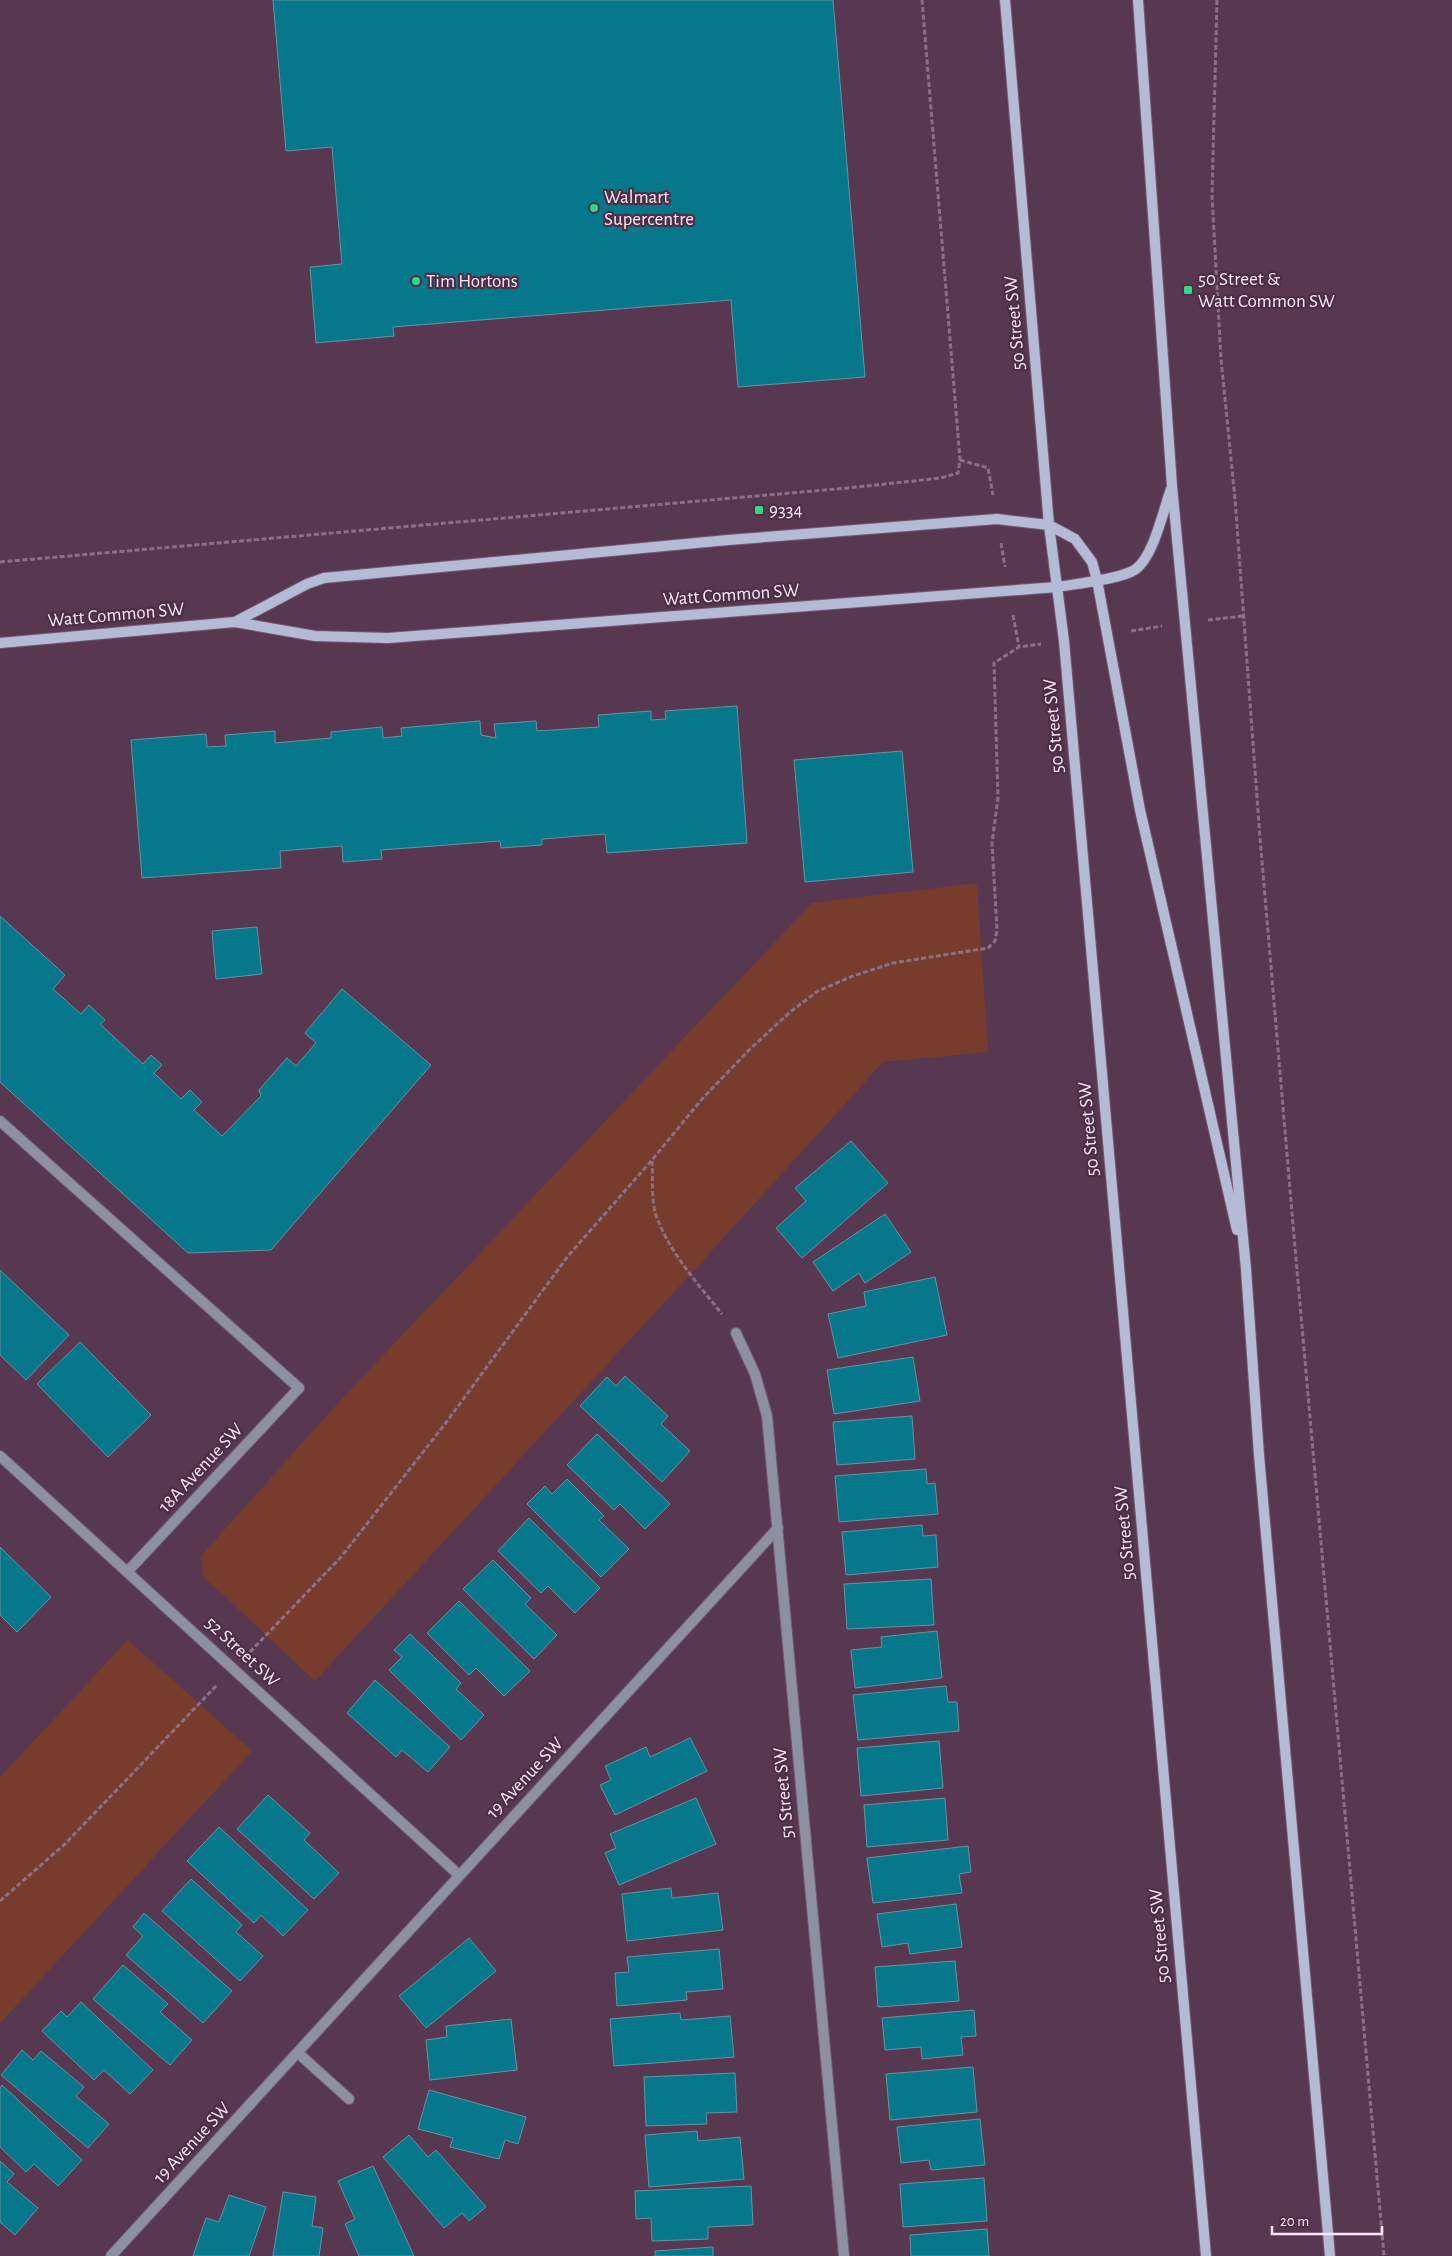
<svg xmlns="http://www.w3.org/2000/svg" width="1452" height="2256" viewBox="0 0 1452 2256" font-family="'Alegreya Sans',sans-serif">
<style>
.green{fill:#783c2d}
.building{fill:#07778b;stroke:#6396a3}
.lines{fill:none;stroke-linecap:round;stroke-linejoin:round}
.lane-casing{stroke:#75586f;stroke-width:12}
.street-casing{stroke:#75586f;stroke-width:12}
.secondary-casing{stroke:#75586f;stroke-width:12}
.path{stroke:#8c7086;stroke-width:3;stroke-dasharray:5 2.5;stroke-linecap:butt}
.lane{stroke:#8c91a2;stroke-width:10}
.street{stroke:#8c91a2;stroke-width:10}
.secondary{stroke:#b4bbd6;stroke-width:10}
.poi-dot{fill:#32d882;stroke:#4c2e46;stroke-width:2}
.labels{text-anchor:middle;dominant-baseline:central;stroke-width:4.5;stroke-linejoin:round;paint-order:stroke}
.poi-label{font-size:19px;fill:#fbe7f6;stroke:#4c2e46;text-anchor:start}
.street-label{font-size:19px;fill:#fbe7f6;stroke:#4c2e46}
</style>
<rect width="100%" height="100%" fill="#583851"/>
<path class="green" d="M 977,883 L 988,1052 L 883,1062 L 709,1254 L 315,1681 L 203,1576 L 201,1556 L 338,1403 L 812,903 Z
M 128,1640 L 252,1751 L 0,2023 L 0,1777 Z"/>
<path class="building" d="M 273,0 L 833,0 L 865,377 L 738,387 L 731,300 L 393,327 L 394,336 L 316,343 L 310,267 L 342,264 L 332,147 L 286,151 Z
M 737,706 L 747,843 L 607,853 L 605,834 L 542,839 L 542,845 L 501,848 L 500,841 L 381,850 L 382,859 L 343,862 L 342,846 L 280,851 L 281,868 L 142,878 L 131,740 L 206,734 L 207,747 L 226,746 L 225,735 L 275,731 L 275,743 L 331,738 L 331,732 L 382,727 L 383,738 L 402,736 L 401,728 L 480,721 L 481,735 L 496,738 L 494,724 L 536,721 L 537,731 L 599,727 L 598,715 L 651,711 L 651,720 L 666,719 L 665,711 Z
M 902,751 L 913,872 L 805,882 L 794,760 Z
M 0,916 L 65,975 L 53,989 L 81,1014 L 89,1005 L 105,1020 L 100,1024 L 143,1064 L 151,1055 L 162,1065 L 154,1073 L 181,1099 L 190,1090 L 202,1102 L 194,1110 L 222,1136 L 261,1096 L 259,1090 L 287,1058 L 296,1066 L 316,1043 L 305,1033 L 342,989 L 431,1065 L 271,1250 L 188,1253 L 0,1082 Z
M 257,927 L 262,974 L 216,979 L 212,931 Z
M 851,1141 L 888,1183 L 802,1258 L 776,1228 L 806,1201 L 795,1188 Z
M 885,1214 L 911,1252 L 865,1283 L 859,1273 L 833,1291 L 813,1262 Z
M 0,1270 L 69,1335 L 26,1380 L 0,1355 Z
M 935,1277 L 947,1335 L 838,1358 L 828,1314 L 866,1306 L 864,1292 Z
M 80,1342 L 151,1415 L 108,1457 L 37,1384 Z
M 913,1357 L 920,1401 L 834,1414 L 827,1370 Z
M 625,1376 L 668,1416 L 661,1424 L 690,1451 L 662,1482 L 580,1406 L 607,1377 L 616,1386 Z
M 912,1416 L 915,1459 L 837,1465 L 833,1422 Z
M 597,1434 L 670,1504 L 645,1529 L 620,1504 L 614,1510 L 567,1465 Z
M 926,1469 L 927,1484 L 935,1483 L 938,1514 L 839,1522 L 835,1476 Z
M 567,1479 L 604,1516 L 599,1520 L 629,1549 L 601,1577 L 527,1504 L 545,1486 L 552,1494 Z
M 529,1518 L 600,1588 L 575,1613 L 548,1586 L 541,1593 L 498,1551 Z
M 922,1525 L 923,1536 L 936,1535 L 938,1567 L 846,1575 L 842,1532 Z
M 0,1547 L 51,1597 L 17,1632 L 0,1615 Z
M 493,1560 L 531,1598 L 525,1604 L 557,1635 L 534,1659 L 463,1589 Z
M 931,1579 L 934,1625 L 847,1629 L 844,1584 Z
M 459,1601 L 530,1671 L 504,1696 L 476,1668 L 469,1675 L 427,1633 Z
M 937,1631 L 942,1678 L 855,1688 L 851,1650 L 882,1647 L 881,1637 Z
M 410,1634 L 461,1683 L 456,1689 L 484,1715 L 461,1740 L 389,1670 L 402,1657 L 394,1650 Z
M 375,1680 L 450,1747 L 428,1772 L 402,1750 L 396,1757 L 347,1713 Z
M 946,1686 L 948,1702 L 957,1702 L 959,1731 L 858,1740 L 853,1695 Z
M 690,1738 L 707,1771 L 615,1815 L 600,1785 L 611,1780 L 605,1766 L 646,1747 L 650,1757 Z
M 939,1741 L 943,1788 L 861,1796 L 857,1748 Z
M 268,1795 L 310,1833 L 304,1840 L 339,1873 L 314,1899 L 237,1829 Z
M 696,1798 L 716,1844 L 619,1885 L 605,1853 L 616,1848 L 610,1834 Z
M 945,1798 L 948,1840 L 867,1847 L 864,1805 Z
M 219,1827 L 308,1910 L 283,1936 L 261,1915 L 254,1923 L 187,1861 Z
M 968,1846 L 971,1872 L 959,1874 L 962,1893 L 873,1903 L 867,1858 Z
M 191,1879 L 242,1925 L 236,1932 L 263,1956 L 240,1981 L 162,1911 Z
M 671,1888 L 672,1898 L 718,1893 L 723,1930 L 627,1941 L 622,1894 Z
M 956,1904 L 962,1947 L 910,1954 L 908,1943 L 882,1947 L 877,1914 Z
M 144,1913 L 232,1991 L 203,2023 L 126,1955 L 143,1936 L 133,1927 Z
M 469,1938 L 496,1971 L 426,2028 L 399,1996 Z
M 719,1949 L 723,1989 L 686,1992 L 687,2000 L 617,2006 L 615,1973 L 629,1972 L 627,1957 Z
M 955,1961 L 959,2001 L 878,2007 L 875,1967 Z
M 123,1965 L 168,2004 L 160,2012 L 192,2040 L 170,2065 L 93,1999 Z
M 81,2002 L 153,2070 L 130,2094 L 104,2070 L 94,2080 L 42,2031 L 61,2011 L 67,2017 Z
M 974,2010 L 976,2036 L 961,2037 L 963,2055 L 922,2059 L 921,2047 L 885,2050 L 882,2018 Z
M 680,2013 L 681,2020 L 730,2016 L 734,2057 L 614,2066 L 610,2019 Z
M 511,2019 L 517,2070 L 430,2080 L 426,2040 L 447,2037 L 446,2026 Z
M 22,2050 L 33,2060 L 41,2051 L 84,2087 L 76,2096 L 109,2124 L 88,2148 L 1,2075 Z
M 973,2067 L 977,2112 L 890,2120 L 886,2074 Z
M 735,2073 L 737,2112 L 706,2113 L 707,2124 L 646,2126 L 644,2077 Z
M 2,2085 L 82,2160 L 58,2186 L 34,2164 L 26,2172 L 0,2147 L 0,2088 Z
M 429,2090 L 526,2117 L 518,2144 L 505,2140 L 499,2159 L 450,2147 L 453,2138 L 418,2129 Z
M 980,2119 L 985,2165 L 931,2170 L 929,2160 L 901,2163 L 897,2127 Z
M 697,2131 L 698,2141 L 740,2137 L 744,2179 L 649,2187 L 645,2135 Z
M 409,2135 L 428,2157 L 436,2150 L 486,2207 L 469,2221 L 462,2213 L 444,2228 L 383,2157 Z
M 0,2161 L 14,2174 L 7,2182 L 38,2208 L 15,2235 L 0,2222 Z
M 373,2166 L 414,2256 L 359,2256 L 345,2224 L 355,2219 L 338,2181 Z
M 984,2178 L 987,2221 L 903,2227 L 900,2184 Z
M 751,2186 L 753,2225 L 708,2227 L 708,2239 L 652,2241 L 651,2218 L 636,2219 L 635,2191 Z
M 283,2192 L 316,2197 L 312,2226 L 323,2228 L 319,2256 L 273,2256 Z
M 229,2195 L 266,2207 L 249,2256 L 193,2256 L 206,2218 L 219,2222 Z
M 987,2229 L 989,2256 L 911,2256 L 910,2235 Z
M 713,2247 L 713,2256 L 655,2256 L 655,2251 Z"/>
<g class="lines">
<defs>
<path id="lane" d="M 0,1121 L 299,1388"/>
<path id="street" d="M 736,1333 L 755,1374 L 767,1416 L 844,2256
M 0,1456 L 459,1875
M 128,1571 L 299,1388
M 298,2053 L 349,2099
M 111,2256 L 778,1528"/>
<path id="secondary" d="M 1005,0 L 1049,525 L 1064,641 L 1206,2256
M 1138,0 L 1172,486 L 1246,1269 L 1259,1455 L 1330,2256
M 235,622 L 307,584 L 324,578 L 728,540 L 997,519 L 1049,525 L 1075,539 L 1092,562 L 1097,580 L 1140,810 L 1237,1230
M 0,643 L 235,622 L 315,636 L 388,638 L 1057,587 C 1074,584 1123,579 1136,569 C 1154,555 1163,511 1171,489"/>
</defs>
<use href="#lane" class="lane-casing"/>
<use href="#street" class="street-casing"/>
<use href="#secondary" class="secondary-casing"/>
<path class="path" d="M 1217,0 L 1212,196 L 1221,359 L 1235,499 L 1260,838 L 1294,1236 L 1384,2256
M 960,460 L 988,468 L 993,495
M 1001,543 L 1005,567
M 0,562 L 848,488 L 941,478 L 958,473 L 960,460 L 922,0
M 1013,615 L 1019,647
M 1208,620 L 1243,616
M 1131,631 L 1162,626
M 652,1161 C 653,1177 651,1200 656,1215 C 669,1252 698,1284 722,1314
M 250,1652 L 341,1557 L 445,1424 L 568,1256 L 652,1160 L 702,1099 L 749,1050 L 790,1012 L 818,991 L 853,976 L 893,963 L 988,948 L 995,941 L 997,930 L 992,843 L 998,798 L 994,663 L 1019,647 L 1041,644
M 0,1901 L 65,1844 L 217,1685"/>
<use href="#lane" class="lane"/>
<use href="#street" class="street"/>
<use href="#secondary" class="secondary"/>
</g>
<g class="poi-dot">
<circle cx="594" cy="208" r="5"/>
<circle cx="416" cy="281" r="5"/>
<rect x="1183" y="285" width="10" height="10" rx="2.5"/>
<rect x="754" y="505" width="10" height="10" rx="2.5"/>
</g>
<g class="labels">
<g class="poi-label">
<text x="604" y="197">Walmart<tspan x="604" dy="22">Supercentre</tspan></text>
<text x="1198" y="279">50 Street &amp;<tspan x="1198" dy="22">Watt Common SW</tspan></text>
<text x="426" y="281">Tim Hortons</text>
<text x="769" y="510">9334</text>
</g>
<g class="street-label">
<text transform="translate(1015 323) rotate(-95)">50 Street SW</text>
<text transform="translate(731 595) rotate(-4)">Watt Common SW</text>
<text transform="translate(116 615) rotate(-5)">Watt Common SW</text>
<text transform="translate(1054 726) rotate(-95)">50 Street SW</text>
<text transform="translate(1089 1129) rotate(-95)">50 Street SW</text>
<text transform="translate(201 1468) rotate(-47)">18A Avenue SW</text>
<text transform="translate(1125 1533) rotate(-95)">50 Street SW</text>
<text transform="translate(242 1652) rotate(43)">52 Street SW</text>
<text transform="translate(525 1778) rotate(-47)">19 Avenue SW</text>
<text transform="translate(784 1793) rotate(-95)">51 Street SW</text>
<text transform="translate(1160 1936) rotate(-95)">50 Street SW</text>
<text transform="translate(192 2143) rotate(-47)">19 Avenue SW</text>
</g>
</g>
<path d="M1272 2226v8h110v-8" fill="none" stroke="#fbe7f6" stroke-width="2.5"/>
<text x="1280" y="2226" font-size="15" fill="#fbe7f6" stroke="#4c2e46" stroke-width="4" paint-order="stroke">20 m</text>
</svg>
